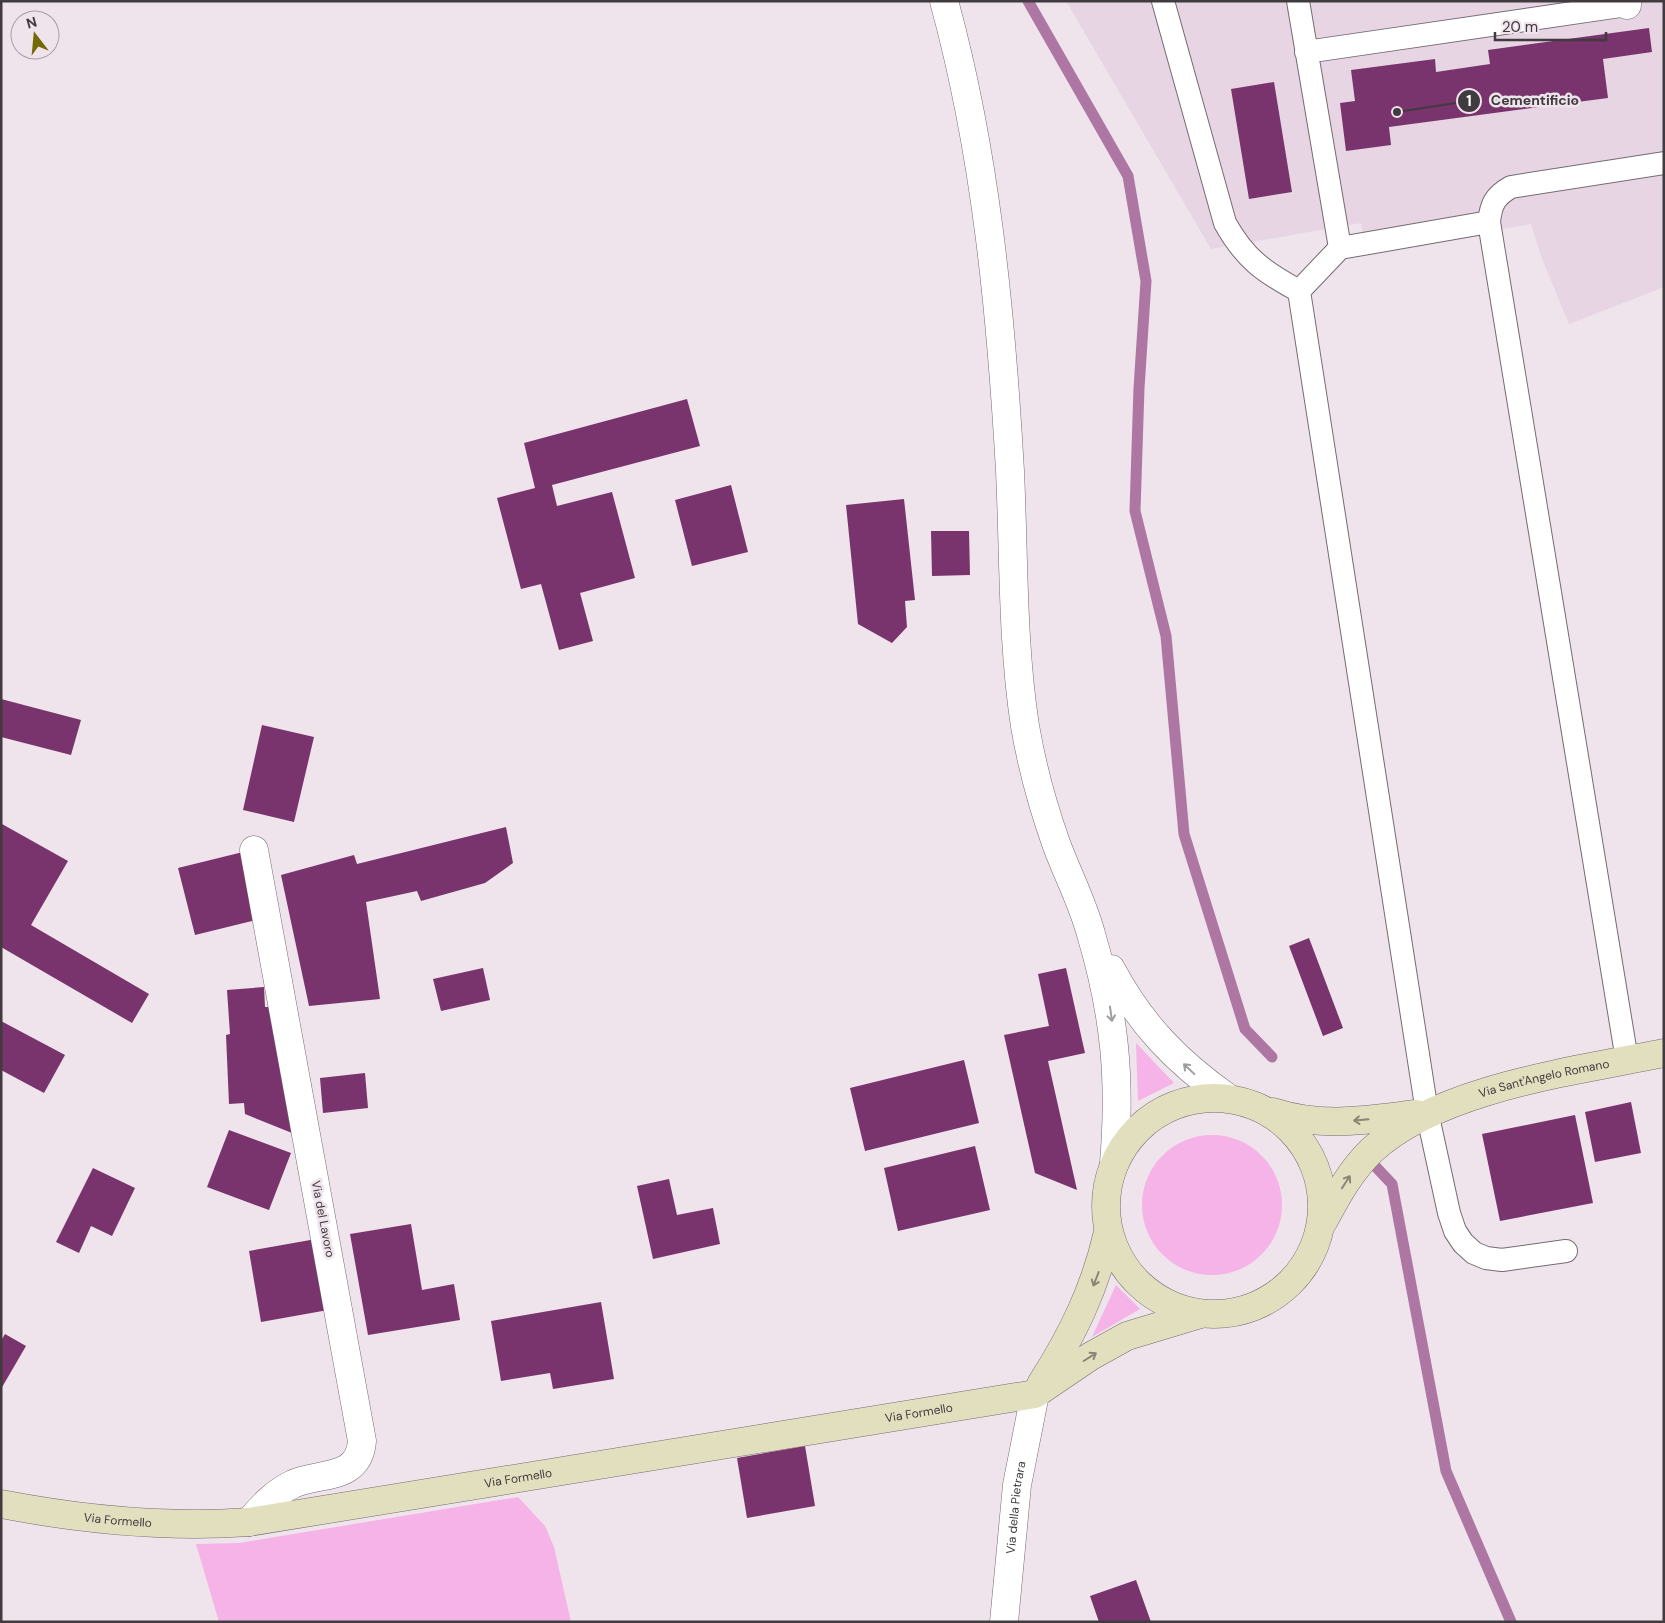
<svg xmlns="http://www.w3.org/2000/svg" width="1665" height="1623" viewBox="0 0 1665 1623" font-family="'DM Sans',sans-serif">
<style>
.built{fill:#e7d5e3}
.green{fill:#f5b3e7}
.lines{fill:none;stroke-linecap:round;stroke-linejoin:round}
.stream{stroke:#ae76a3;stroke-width:11}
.building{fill:#79336d}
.service-casing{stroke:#756b72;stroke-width:24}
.pedestrian-casing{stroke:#756b72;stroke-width:29}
.minor-casing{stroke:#756b72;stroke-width:29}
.tertiary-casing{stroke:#756b72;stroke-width:29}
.secondary-casing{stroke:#756b72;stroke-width:29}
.service{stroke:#fff;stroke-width:22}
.pedestrian{stroke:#fff;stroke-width:28}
.minor{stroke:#fff;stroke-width:28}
.tertiary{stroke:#fff;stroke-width:28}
.secondary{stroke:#e2dfbe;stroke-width:28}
.oneway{stroke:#a09d9f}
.oneway2{stroke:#898578}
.labels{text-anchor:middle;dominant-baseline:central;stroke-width:5;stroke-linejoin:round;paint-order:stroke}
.street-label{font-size:12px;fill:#403b3f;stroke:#efe3ec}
.leader{fill:none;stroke:#403b3f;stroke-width:2}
.callout-dot{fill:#403b3f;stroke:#efe3ec;stroke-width:2}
.mark-label{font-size:15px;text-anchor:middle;font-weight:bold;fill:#fff}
.callout-label{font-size:14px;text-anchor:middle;font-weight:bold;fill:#403b3f;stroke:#efe3ec;stroke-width:5;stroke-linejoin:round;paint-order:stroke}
</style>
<rect width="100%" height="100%" fill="#efe3ec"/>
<path class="built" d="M 1066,1 L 1664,1 L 1664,287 L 1569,324 L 1542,259 L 1531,224 L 1366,253 L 1361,223 L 1211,249 Z"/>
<path class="green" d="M 1136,1043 L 1174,1083 L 1138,1101 Z
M1142 1205a70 70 0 1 1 140 0a70 70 0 1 1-140 0Z
M 1116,1285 L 1140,1309 L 1092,1337 Z
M 518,1497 L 545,1526 L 554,1547 L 571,1622 L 219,1622 L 196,1544 L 239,1543 Z"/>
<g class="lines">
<path class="stream" d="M 1028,1 L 1128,176 L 1146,281 L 1139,388 L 1135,511 L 1166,636 L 1184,834 L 1245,1029 L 1272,1057
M 1374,1165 L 1392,1184 L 1446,1471 L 1511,1622"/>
</g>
<path class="building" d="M 1649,28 L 1652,52 L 1603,59 L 1608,98 L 1389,127 L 1391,145 L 1346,151 L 1340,103 L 1355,101 L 1351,70 L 1435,59 L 1436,72 L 1490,64 L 1488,50 Z
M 1274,82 L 1292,192 L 1249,199 L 1231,89 Z
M 687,399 L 700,446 L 552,485 L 557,506 L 612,492 L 635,578 L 580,593 L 593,641 L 559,650 L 541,584 L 521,589 L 497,498 L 535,488 L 524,443 Z
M 731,485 L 748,552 L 692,566 L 675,500 Z
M 904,499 L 915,600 L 905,601 L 907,627 L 892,643 L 858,624 L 846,505 Z
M 931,531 L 969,531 L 970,575 L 932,576 Z
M 1,699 L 81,720 L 71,755 L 1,737 Z
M 262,725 L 314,737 L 294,822 L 243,810 Z
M 2,824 L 68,861 L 31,925 L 149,994 L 132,1023 L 1,947 Z
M 506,827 L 513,863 L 485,883 L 421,901 L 417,891 L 366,902 L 380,999 L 309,1006 L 281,875 L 354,855 L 357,864 Z
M 243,852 L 260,919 L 195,935 L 178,868 Z
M 1309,938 L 1343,1028 L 1323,1036 L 1289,946 Z
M 483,968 L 490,1000 L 441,1011 L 433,979 Z
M 1066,968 L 1085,1053 L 1048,1061 L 1077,1190 L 1035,1173 L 1004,1035 L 1049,1026 L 1038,974 Z
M 264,987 L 265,1007 L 280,1007 L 285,1097 L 295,1097 L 297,1135 L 245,1114 L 244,1103 L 229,1104 L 226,1035 L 230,1034 L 227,990 Z
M 1,1021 L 65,1055 L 44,1093 L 1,1070 Z
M 964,1060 L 979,1123 L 865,1151 L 850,1088 Z
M 365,1073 L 368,1108 L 323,1113 L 320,1078 Z
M 1631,1102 L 1641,1153 L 1595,1162 L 1585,1112 Z
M 1575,1115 L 1593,1203 L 1500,1221 L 1482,1134 Z
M 229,1130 L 291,1153 L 269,1210 L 207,1187 Z
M 975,1146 L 990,1210 L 898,1231 L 884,1168 Z
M 93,1168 L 135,1188 L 112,1236 L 91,1226 L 79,1253 L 56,1242 Z
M 669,1179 L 677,1215 L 713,1208 L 720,1244 L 653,1259 L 637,1186 Z
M 411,1224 L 422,1290 L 454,1284 L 460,1320 L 368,1335 L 350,1234 Z
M 316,1239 L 328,1310 L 261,1322 L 249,1251 Z
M 601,1302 L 614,1379 L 553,1389 L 550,1373 L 501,1381 L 491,1321 Z
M 5,1334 L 26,1346 L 1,1389 L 1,1341 Z
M 805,1446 L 815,1506 L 747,1518 L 737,1458 Z
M 1136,1580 L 1151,1622 L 1099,1622 L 1090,1596 Z"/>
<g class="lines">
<defs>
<path id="service" d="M 1163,1 L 1225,223 C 1245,259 1264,272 1299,291
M 1298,1 L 1340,248
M 1306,52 L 1627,5
M 1489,222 C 1491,204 1495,196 1511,187 L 1664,163
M 1299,291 L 1427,1112 L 1449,1213 L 1455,1231 L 1463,1243 L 1474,1253 L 1486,1258 L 1502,1260 L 1566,1251
M 1299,291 L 1340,248 L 1489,222 L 1627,1060"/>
<path id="pedestrian" d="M 1627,5 L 1627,1"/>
<path id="minor" d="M 249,1522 C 262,1507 274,1493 293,1484 C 320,1472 359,1481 362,1441 L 254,850"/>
<g id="tertiary">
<path d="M 944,1 C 986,154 1001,313 1010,471 C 1014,555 1012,642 1025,726 C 1032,767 1043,807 1057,846 C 1068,875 1083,904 1091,934 C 1115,1015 1121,1080 1114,1163"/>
<path d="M 1111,969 C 1141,1025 1176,1061 1228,1098"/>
<path id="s1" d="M 1004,1622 L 1017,1485 L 1035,1394"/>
</g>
<g id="secondary">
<circle cx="1214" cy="1206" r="108"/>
<path d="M 1273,1112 C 1322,1128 1366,1120 1416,1114"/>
<path id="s2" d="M 1323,1222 C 1337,1196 1351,1170 1372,1150 C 1439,1088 1575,1071 1664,1053"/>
<path d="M 1041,1384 C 1072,1336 1095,1289 1108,1232"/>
<path id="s3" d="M 1,1504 C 84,1520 164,1528 249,1522 L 1035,1394 L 1091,1356 L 1127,1336 L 1200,1314"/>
</g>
</defs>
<use href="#service" class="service-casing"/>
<use href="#pedestrian" class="pedestrian-casing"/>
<use href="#minor" class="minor-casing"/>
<use href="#tertiary" class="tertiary-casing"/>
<use href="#secondary" class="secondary-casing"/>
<use href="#service" class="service"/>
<use href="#pedestrian" class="pedestrian"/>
<use href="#minor" class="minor"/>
<use href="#tertiary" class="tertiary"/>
<use href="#secondary" class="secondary"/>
</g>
<defs><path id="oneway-shaft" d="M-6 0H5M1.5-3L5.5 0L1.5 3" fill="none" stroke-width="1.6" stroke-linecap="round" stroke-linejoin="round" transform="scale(1.25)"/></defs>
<g class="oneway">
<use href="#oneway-shaft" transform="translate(1111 1014) rotate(82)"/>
<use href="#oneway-shaft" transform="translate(1189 1069) rotate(-137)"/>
</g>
<g class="oneway2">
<use href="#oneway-shaft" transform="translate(1361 1120) rotate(175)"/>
<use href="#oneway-shaft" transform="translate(1346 1182) rotate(-57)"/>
<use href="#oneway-shaft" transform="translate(1096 1279) rotate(111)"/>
<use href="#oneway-shaft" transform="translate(1090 1357) rotate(-32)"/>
</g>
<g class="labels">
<g class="street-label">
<text stroke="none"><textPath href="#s2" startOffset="276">Via Sant'Angelo Romano</textPath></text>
<text transform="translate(323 1219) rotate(79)">Via del Lavoro</text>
<text stroke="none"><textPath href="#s3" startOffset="928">Via Formello</textPath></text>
<text stroke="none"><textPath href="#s3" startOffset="522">Via Formello</textPath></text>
<text stroke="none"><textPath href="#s1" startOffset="115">Via della Pietrara</textPath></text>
<text stroke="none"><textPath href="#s3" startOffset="118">Via Formello</textPath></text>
</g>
</g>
<path class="leader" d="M1397 112L1469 101"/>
<g class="callout-dot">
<circle cx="1397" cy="112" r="5"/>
<circle cx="1469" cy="101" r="12"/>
</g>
<g class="mark-label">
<text x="1469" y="106">1</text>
</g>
<g class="callout-label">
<text x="1535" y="105">Cementificio</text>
</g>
<rect width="1665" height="1623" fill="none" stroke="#403b3f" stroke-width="5"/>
<g transform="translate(35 35) rotate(344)"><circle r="24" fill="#efe3ec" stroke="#a9a0a7"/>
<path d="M0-4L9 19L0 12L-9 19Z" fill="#736a03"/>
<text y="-8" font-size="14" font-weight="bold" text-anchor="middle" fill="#403b3f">N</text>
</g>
<path d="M1495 32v8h111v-8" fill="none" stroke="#403b3f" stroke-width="2.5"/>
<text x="1502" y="32" font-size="15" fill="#403b3f" stroke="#efe3ec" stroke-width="4" paint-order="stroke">20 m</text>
</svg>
